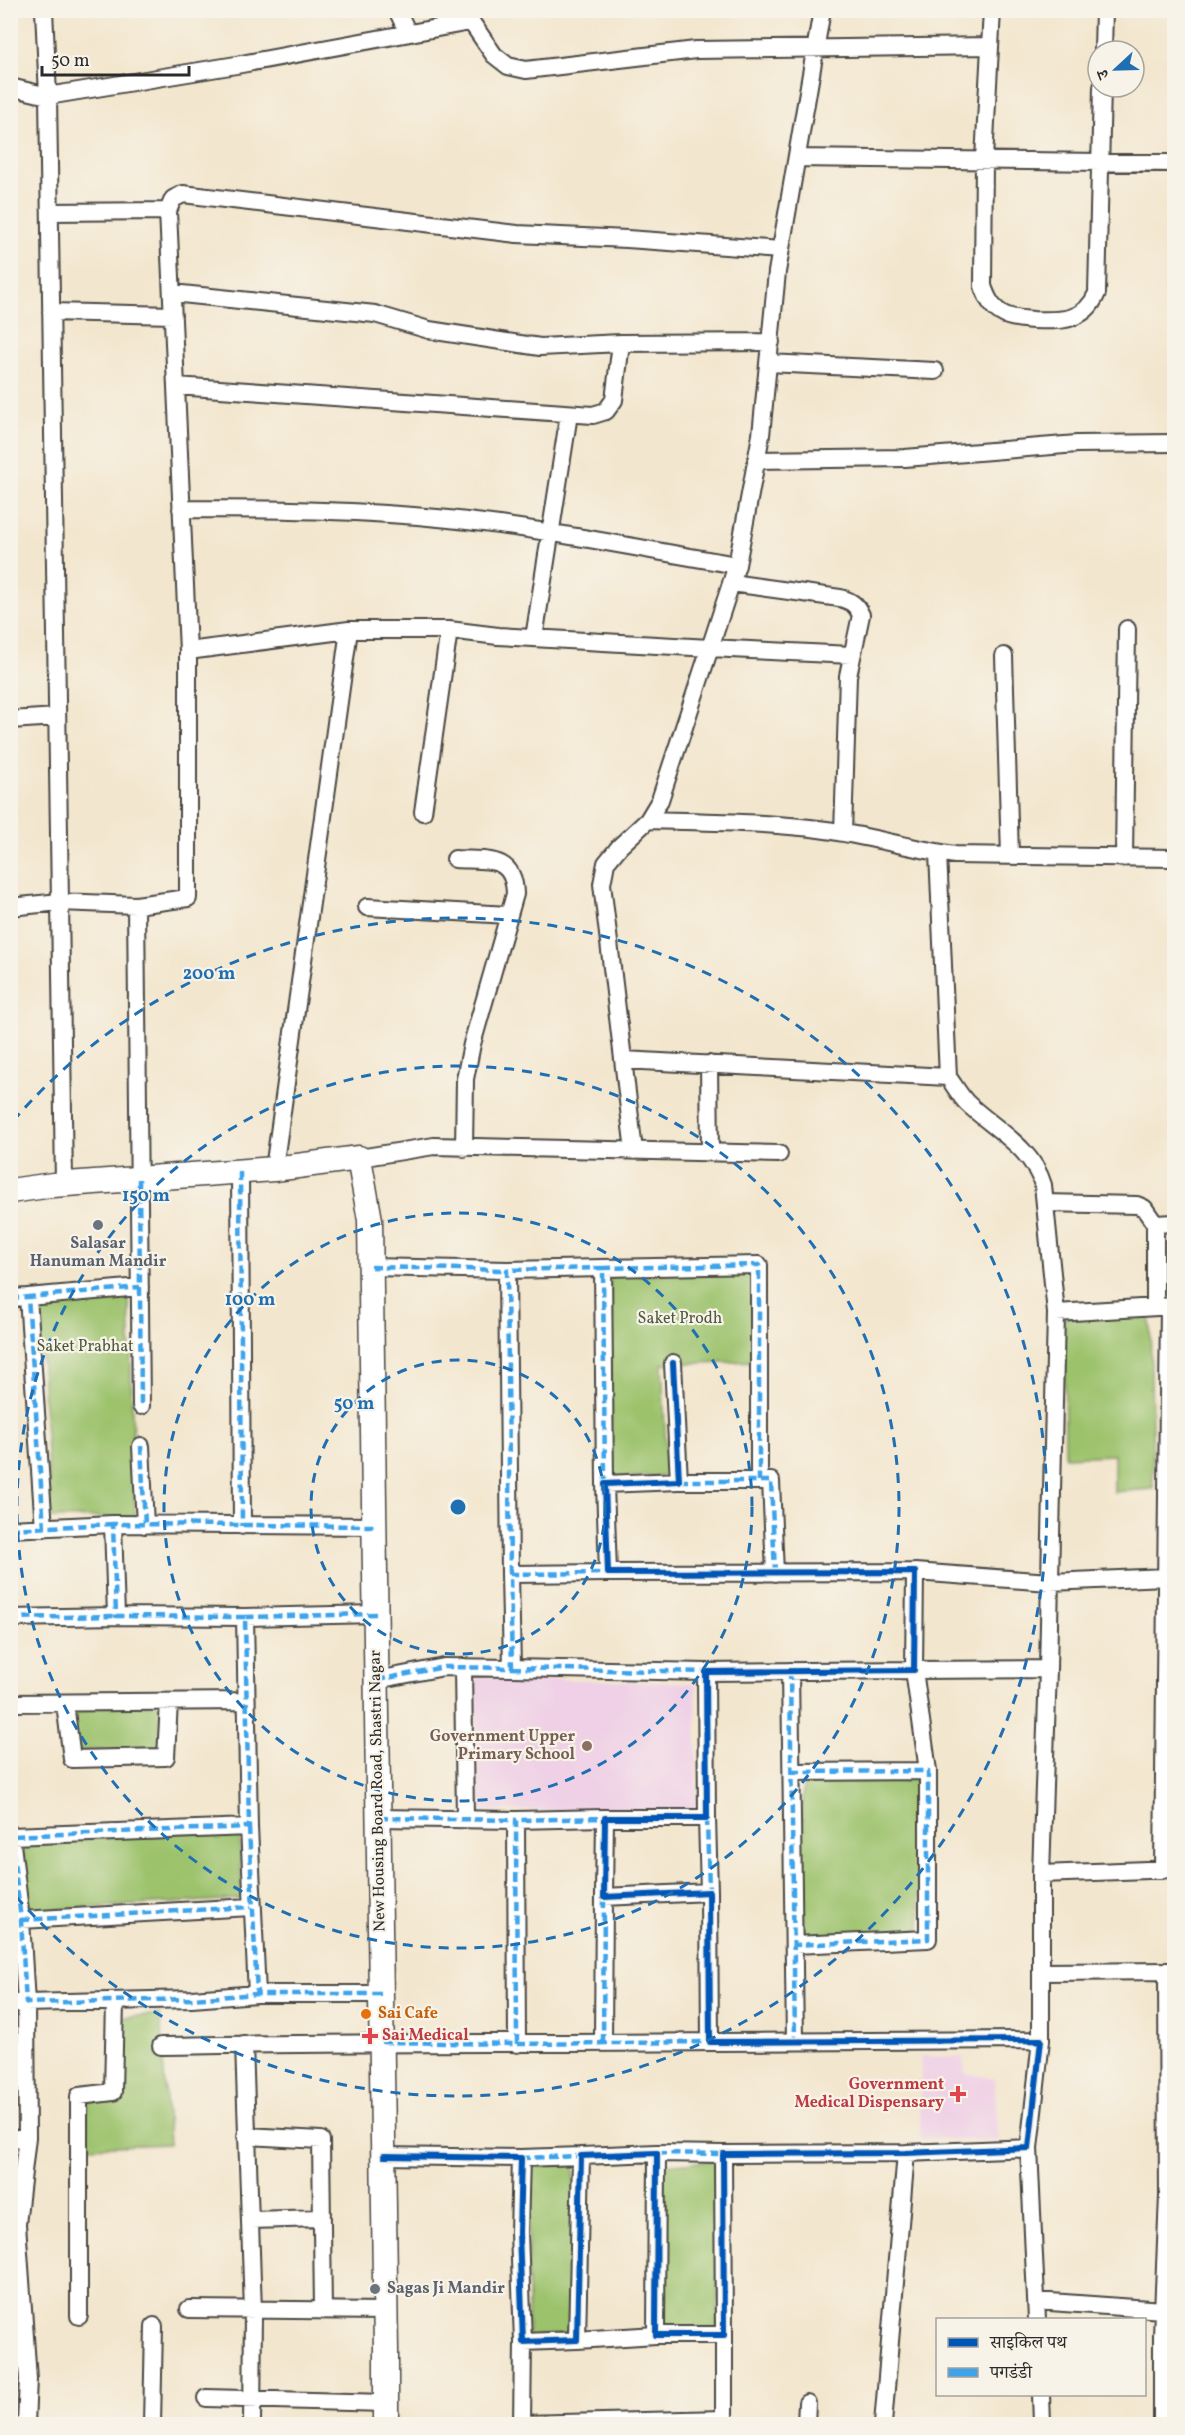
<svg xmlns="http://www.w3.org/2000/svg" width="1185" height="2435" viewBox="0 0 1185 2435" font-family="Vollkorn,'Noto Serif Devanagari',serif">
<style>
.built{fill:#efd0e6}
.green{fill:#9cc26c;stroke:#64764c;stroke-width:1.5}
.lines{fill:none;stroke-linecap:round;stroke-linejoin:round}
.street-casing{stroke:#494743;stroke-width:20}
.secondary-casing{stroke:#494743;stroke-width:27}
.street{stroke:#fff;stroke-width:16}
.secondary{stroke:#fff;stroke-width:24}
.quiet{stroke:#3ea3eb;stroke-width:4.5;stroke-dasharray:9 4.5;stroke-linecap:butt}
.cycleway-casing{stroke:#f7f3e8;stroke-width:10}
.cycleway{stroke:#0057b8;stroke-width:6}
.ring{fill:none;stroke:#1f6fb2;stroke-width:3;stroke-dasharray:10 8}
.worship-dot{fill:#6b7280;stroke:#f7f3e8;stroke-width:2}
.education-dot{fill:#8d6e63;stroke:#f7f3e8;stroke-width:2}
.food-dot{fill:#e8710a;stroke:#f7f3e8;stroke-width:2}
.health-dot{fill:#e0444e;stroke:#f7f3e8;stroke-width:2}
.labels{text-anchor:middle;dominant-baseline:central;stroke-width:4.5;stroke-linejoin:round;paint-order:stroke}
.worship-label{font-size:16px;font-weight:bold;fill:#5b616d;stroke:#f7f3e8}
.park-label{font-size:16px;fill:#4d583e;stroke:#f7f3e8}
.education-label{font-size:16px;font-weight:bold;fill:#785e54;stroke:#f7f3e8;text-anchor:end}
.street-label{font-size:16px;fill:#2b2b2b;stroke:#f7f3e8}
.food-label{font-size:16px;font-weight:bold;fill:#c56008;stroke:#f7f3e8;text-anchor:start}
.health-label{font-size:16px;font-weight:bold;fill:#be3a42;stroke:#f7f3e8;text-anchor:start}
.centre{fill:#1f6fb2;stroke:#f7f3e8;stroke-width:3}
.ring-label{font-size:18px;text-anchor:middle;font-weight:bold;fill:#1f6fb2;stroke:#f7f3e8;stroke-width:4.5;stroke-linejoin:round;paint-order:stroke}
</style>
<rect width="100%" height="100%" fill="#f7f3e8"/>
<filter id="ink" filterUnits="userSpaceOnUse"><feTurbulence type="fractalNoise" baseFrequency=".0167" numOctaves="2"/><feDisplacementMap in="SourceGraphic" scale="12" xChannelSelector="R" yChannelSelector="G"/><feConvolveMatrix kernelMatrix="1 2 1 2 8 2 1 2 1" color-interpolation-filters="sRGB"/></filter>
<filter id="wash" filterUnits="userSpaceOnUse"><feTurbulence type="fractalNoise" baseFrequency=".008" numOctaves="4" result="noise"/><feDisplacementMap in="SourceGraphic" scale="24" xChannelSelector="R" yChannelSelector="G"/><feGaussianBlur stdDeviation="1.35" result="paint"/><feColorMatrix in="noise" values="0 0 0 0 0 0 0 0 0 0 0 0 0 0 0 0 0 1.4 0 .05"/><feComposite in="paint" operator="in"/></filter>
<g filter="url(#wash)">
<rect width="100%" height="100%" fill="#f3e6ce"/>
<path class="built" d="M 476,1677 L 696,1683 L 697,1810 L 479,1811 Z
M 921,2056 L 964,2057 L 965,2073 L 994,2078 L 999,2141 L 920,2138 Z"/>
<path class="green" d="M 752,1273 L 759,1361 L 662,1364 L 667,1476 L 611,1477 L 610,1275 Z
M 129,1298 L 135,1517 L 51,1518 L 38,1304 Z
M 1150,1313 L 1153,1489 L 1114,1492 L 1114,1455 L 1065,1457 L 1064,1317 Z
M 163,1704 L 162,1751 L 73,1750 L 73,1707 Z
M 919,1780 L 920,1930 L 801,1937 L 803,1783 Z
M 239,1827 L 242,1899 L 29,1911 L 20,1845 Z
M 160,2014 L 169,2144 L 86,2147 L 87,2102 L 119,2099 L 118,2018 Z
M 718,2160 L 718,2329 L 662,2331 L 663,2165 Z
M 574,2164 L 572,2334 L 528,2336 L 528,2167 Z"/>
</g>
<g filter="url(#ink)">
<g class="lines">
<defs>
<path id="street" d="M 397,10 L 408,33
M 463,10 L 494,55 L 508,66 L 526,70 L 696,50 L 990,46
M 822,10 L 777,272 L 761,435 L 737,565 L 710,648 L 851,655
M 992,10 L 984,159 L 983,286 C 987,298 992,309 1005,315 C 1014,319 1024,319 1033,320 C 1060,321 1085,322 1097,293 L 1102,87
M 1103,51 L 1104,10
M 10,87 L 48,96 L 236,65 L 470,22
M 797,158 L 1174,163
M 168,211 L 188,651
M 50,212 L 168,211 L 173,199 L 183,194 L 517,234 L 627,239 L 781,250
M 172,293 L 375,314 L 429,330 L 540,347 L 621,343 L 771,342
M 51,312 L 173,315
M 768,363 L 935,371
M 176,386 L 593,415 L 606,411 L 614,400 L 621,343
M 756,460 L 905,458 L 1077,444 L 1174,443
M 181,509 C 271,509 360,510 449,519 C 546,529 641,549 737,565
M 731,583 L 840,598 C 851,601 856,604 861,615 L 848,676 L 843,833
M 534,638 L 569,414
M 1004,656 L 1010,856
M 10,720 L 57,717
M 423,812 L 449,630
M 648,820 C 707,822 767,822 826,830 C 869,836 912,849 955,855 L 1174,858
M 938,853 L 948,1077 C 954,1085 960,1096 967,1103 C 994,1129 1032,1147 1043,1185 L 1056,1313 L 1048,1669
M 1124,858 L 1127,629
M 455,859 C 486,861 514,854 515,894 L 472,1044 L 465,1079 L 464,1148
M 136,905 L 188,898 L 188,651 L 349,630
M 10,907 L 60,902 L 48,96 L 44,10
M 367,907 L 509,915
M 623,1060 L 948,1077
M 709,1064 L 710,1153
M 359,1158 L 434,1146 L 779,1154
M 274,1169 L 349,630 L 449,630 L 498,636 L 710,648 L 660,800 L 648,820 L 620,846 L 606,863 L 602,884 L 634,1151
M 240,1172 L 242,1526
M 64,1184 L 60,902 L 136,905 L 141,1406
M 1045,1203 L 1137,1205 L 1144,1208 L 1155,1224
M 371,1267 L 507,1270
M 603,1268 L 759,1265 L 759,1481
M 10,1298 L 28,1297
M 1155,1307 L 1155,1224 L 1174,1223
M 1056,1313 L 1174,1306
M 141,1446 L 145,1525
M 679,1481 L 771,1481 L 775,1573
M 44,1528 L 28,1297 L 140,1287
M 10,1529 L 113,1524
M 915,1572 L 1050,1582 L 1166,1577
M 510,1574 L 507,1270 L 603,1268 L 605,1484
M 376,1614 L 245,1617 L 249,1827 L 11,1836 L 21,1920 L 26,2003 L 192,1999 L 257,1994 L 381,1994
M 245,1617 L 116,1616 L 113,1524 L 375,1526
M 10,1618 L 116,1616
M 463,1667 L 465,1819
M 512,1668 L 706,1672
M 790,1671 L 795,2041
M 377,1680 L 444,1667 L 512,1668 L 510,1574 L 608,1573
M 10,1703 L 246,1701
M 65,1703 L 72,1759 L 166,1757 L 169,1702
M 928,1771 L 914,1670 L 1048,1669 L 1041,1874 L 1041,2040
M 792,1772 L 928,1771 L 928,1939 L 794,1945
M 379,1818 L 516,1820
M 707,1818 L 709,1892
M 249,1827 L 257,1994
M 1163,1870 L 1169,1306
M 1041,1874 L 1174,1869
M 21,1920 L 251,1907
M 1041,1972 L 1174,1971
M 10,2003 L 26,2003 L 27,2137 L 17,2224 L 28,2379 L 26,2424
M 603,2043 L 604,1897
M 244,2044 L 253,2311 L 252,2424
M 517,2044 L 516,1820 L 605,1818
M 161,2046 C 344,2042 527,2044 710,2042
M 246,2136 L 321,2140 L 323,2311
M 10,2139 L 27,2137
M 1029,2148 L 1037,2320
M 657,2153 L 723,2154
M 384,2156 L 521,2158 L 519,2232 L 523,2342 L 577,2340 L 581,2156 L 657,2153 L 656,2335 L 724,2335 L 723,2154 L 906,2153 L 1029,2148 L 1041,2040 L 710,2042 L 709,1892 L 604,1897 L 605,1818 L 707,1818 L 706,1672 L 914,1670 L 915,1572 L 608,1573 L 605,1484 L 679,1481 L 673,1363
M 521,2158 L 581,2156
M 251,2220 L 321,2218
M 1036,2301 L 1163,2310
M 189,2309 L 386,2311
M 79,2316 L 79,2096 L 113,2092 L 115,2001
M 724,2335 L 724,2419
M 577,2340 L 656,2335
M 523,2342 L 522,2424 L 724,2419 L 724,2424
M 1041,2394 L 1042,2424
M 206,2398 L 386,2403
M 152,2424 L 154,2326
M 806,2424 L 807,2403
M 883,2424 L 906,2153
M 1162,2424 L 1162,2336 L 1168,2196 L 1167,1971"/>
<path id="secondary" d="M 10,1191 L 53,1185 L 274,1169 L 359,1158 L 370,1220 L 386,2351 L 386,2424"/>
</defs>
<use href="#street" class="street-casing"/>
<use href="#secondary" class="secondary-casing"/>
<use href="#street" class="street"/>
<use href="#secondary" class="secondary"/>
<path class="quiet" d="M 240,1172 L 242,1526
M 139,1179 L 141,1406
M 371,1267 L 507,1270
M 603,1268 L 759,1265 L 759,1481
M 10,1298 L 28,1297
M 141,1446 L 145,1525
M 679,1481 L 771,1481 L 775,1573
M 44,1528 L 28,1297 L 140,1287
M 10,1529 L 113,1524
M 510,1574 L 507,1270 L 603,1268 L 605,1484
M 376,1614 L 245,1617 L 249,1827 L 11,1836 L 21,1920 L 26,2003 L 192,1999 L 257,1994 L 381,1994
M 245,1617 L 116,1616 L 113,1524 L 375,1526
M 10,1618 L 116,1616
M 512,1668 L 706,1672
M 790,1671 L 795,2041
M 377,1680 L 444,1667 L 512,1668 L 510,1574 L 608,1573
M 792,1772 L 928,1771 L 928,1939 L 794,1945
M 379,1818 L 516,1820
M 707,1818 L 709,1892
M 249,1827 L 257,1994
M 21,1920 L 251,1907
M 382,2042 L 517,2044 L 710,2042
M 603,2043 L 604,1897
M 517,2044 L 516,1820 L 605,1818
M 657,2153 L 723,2154
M 521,2158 L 581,2156"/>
<defs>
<path id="cycleway" d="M 384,2156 L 521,2158 L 519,2232 L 523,2342 L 577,2340 L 581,2156 L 657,2153 L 656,2335 L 724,2335 L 723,2154 L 906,2153 L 1029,2148 L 1041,2040 L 710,2042 L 709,1892 L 604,1897 L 605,1818 L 707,1818 L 706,1672 L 914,1670 L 915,1572 L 608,1573 L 605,1484 L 679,1481 L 673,1363"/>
</defs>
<use href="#cycleway" class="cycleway-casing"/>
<use href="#cycleway" class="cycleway"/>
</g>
</g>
<g class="ring">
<circle cx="458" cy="1507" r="147"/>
<circle cx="458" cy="1507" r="294"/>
<circle cx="458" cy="1507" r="441"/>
<path d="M13 1121A589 589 0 1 1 13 1893"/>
</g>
<g class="worship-dot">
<circle cx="98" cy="1225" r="6"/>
<circle cx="375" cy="2289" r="6"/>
</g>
<circle class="education-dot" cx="587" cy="1746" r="6"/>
<circle class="food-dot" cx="366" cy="2014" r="6"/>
<g class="health-dot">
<path d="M367 2027h6v6h6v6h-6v6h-6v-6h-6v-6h6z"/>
<path d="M955 2085h6v6h6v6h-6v6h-6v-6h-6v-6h6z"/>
</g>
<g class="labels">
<g class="worship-label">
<text x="98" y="1244">Salasar<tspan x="98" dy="18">Hanuman Mandir</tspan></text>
<text x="387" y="2289" text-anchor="start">Sagas Ji Mandir</text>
</g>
<g class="park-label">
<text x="680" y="1319">Saket Prodh</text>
<text x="85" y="1347">Saket Prabhat</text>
</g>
<g class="education-label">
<text x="575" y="1737">Government Upper<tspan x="575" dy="18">Primary School</tspan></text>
</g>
<g class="street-label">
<text transform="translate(378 1791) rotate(-91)">New Housing Board Road, Shastri Nagar</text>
</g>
<g class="food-label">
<text x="378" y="2014">Sai Cafe</text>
</g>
<g class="health-label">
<text x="382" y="2036">Sai Medical</text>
<text x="944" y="2085" text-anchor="end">Government<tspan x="944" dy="18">Medical Dispensary</tspan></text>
</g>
</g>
<circle cx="458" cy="1507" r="9" class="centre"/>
<g class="ring-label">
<text x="209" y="979">200 m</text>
<text x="146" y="1201">150 m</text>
<text x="250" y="1305">100 m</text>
<text x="354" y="1409">50 m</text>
</g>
<rect width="1185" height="2435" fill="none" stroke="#f7f3e8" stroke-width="36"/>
<rect x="936" y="2318" width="210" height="78" fill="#f7f3e8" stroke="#a5a39c" stroke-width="1.5"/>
<rect x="948" y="2338" width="30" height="9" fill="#0057b8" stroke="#a5a39c" stroke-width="1.5"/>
<text x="990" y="2348" font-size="18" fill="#2b2b2b">साइकिल पथ</text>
<rect x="948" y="2368" width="30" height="9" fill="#3ea3eb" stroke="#a5a39c" stroke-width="1.5"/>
<text x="990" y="2378" font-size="18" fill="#2b2b2b">पगडंडी</text>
<g transform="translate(1116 69) rotate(248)"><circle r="28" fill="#f7f3e8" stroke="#a5a39c" stroke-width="1.5"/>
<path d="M0-4.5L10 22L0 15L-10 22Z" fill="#1f6fb2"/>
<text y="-9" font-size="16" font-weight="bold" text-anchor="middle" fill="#2b2b2b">उ</text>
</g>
<path d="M42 66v9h147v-9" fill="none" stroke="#2b2b2b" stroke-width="3"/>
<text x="51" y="66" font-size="18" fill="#2b2b2b" stroke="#f7f3e8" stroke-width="4.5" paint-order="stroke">50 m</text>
</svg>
